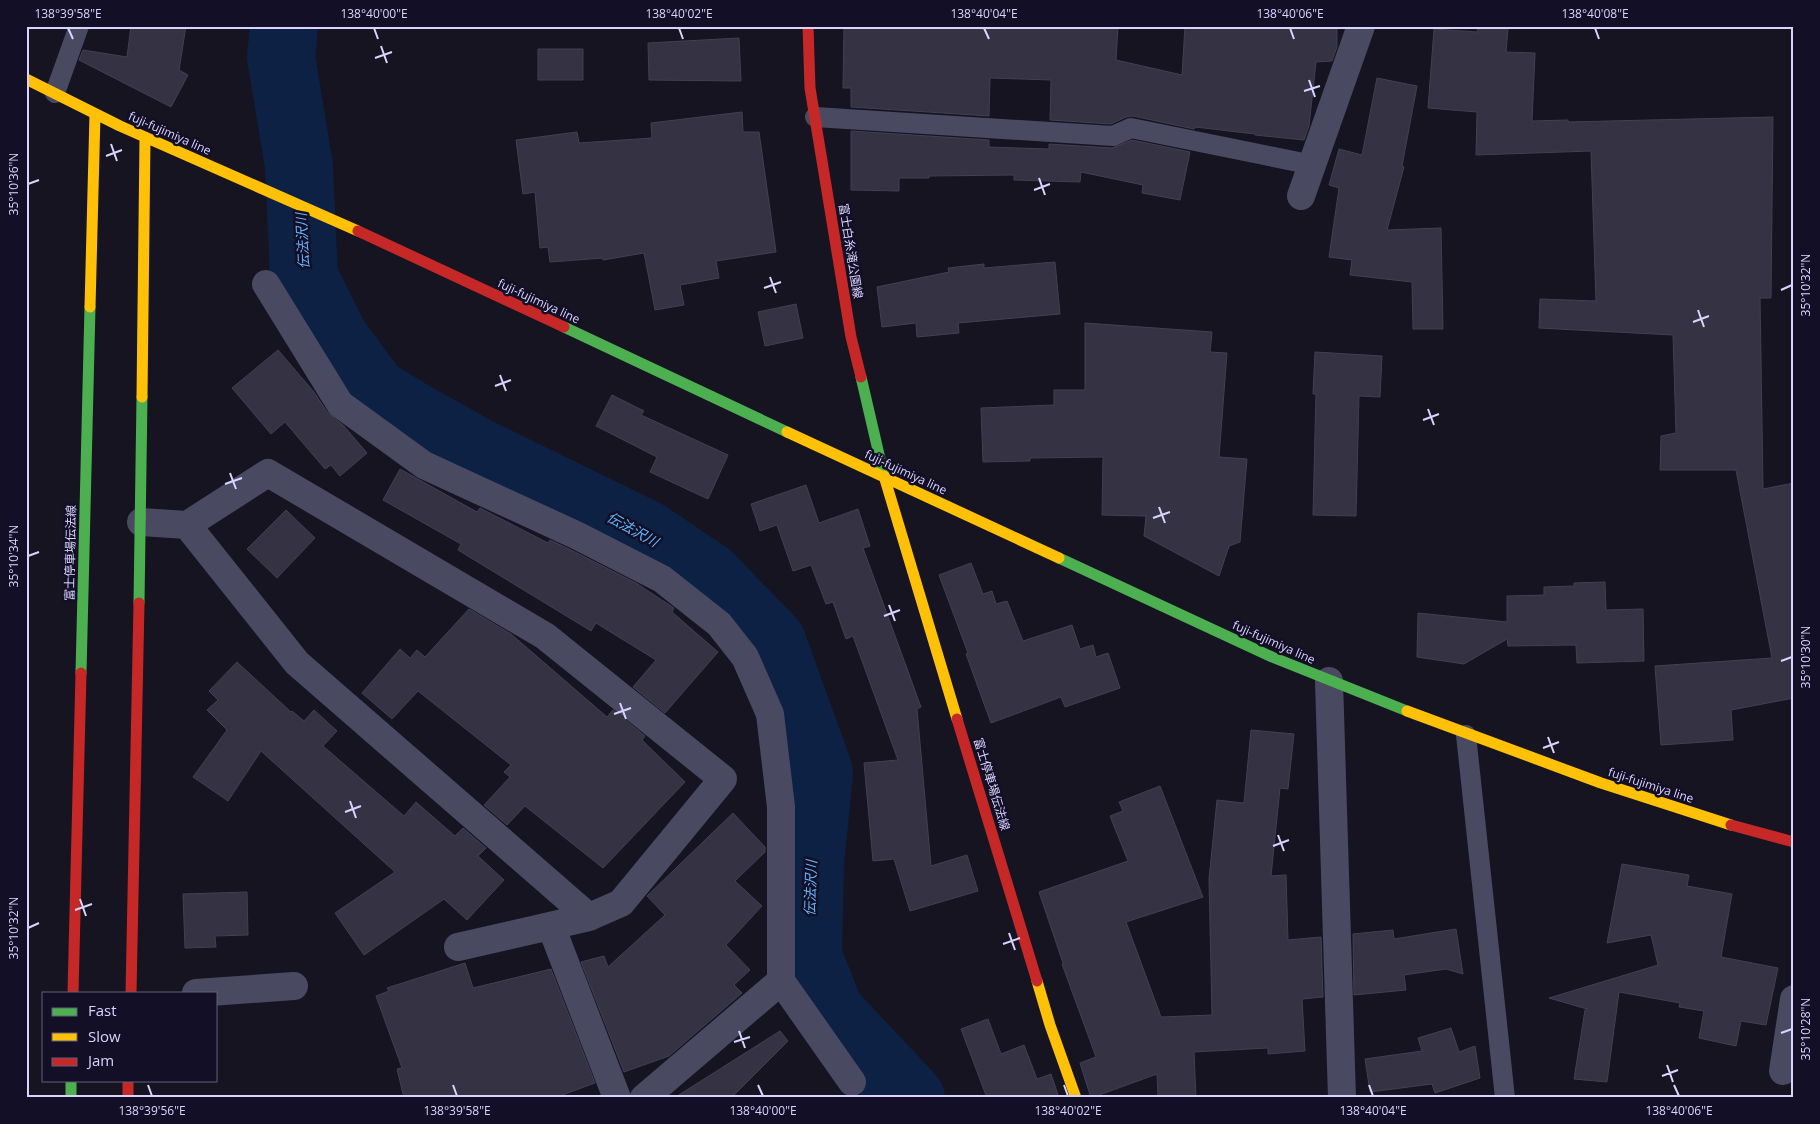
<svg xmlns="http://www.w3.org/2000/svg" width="1820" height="1124" viewBox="0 0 1820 1124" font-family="'Open Sans','Noto Sans JP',sans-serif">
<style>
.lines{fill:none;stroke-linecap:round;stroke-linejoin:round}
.river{stroke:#0d2144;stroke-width:68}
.building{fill:#343243;stroke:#433f54}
.lane{stroke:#4a4962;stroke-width:20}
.street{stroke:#4a4962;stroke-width:28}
.fast{stroke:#4caf50;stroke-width:11}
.slow{stroke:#ffc107;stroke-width:11}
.jam{stroke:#c62828;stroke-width:11}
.ticks{fill:none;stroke:#d9d4ff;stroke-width:2}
.labels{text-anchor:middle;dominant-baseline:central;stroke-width:5;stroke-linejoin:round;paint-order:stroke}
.street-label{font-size:12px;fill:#d9d4ff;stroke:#130f26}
.water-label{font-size:14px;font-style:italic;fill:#62b6ff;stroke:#130f26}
.neatline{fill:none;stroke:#d9d4ff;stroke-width:2}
.ticks-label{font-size:12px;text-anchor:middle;fill:#d9d4ff}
</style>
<rect width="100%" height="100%" fill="#161421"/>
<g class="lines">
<path class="river" d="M 284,26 L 281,57 L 299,166 L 304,277 L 335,339 L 374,392 L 417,418 L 478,452 L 646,534 L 708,576 L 772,642 L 819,772 L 810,864 L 808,956 L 830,1012 L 911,1098"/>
</g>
<path class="building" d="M 131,26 L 186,26 L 179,70 L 188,75 L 171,107 L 79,60 L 83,50 L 127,57 Z
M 844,26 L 1118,26 L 1116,60 L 1182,75 L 1185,26 L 1337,26 L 1337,47 L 1332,61 L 1316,62 L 1309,126 L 1304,140 L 1255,135 L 1255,134 L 1195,127 L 1194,129 L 1133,116 L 1126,117 L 1111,124 L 1050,120 L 1051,80 L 990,78 L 989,116 L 851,107 L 851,88 L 843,88 Z
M 1478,27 L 1508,28 L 1506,52 L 1535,53 L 1532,121 L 1568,120 L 1568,122 L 1773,117 L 1771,298 L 1760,298 L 1763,489 L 1794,483 L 1794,698 L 1731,710 L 1733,740 L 1661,745 L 1655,666 L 1772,658 L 1736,470 L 1660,470 L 1661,436 L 1676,433 L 1673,335 L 1539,328 L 1540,299 L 1596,301 L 1591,151 L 1476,155 L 1477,112 L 1428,108 L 1434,29 L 1477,32 Z
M 739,38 L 741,81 L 649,80 L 648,43 Z
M 538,49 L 583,49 L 583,80 L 538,80 Z
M 1377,78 L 1417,86 L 1402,166 L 1404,167 L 1387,230 L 1441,228 L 1443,329 L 1413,329 L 1412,282 L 1350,275 L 1352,260 L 1329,257 L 1339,188 L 1329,185 L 1339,149 L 1362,155 Z
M 742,112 L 743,132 L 759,132 L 776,252 L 716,261 L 719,278 L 680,285 L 684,305 L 655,310 L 644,253 L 603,260 L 603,258 L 550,262 L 548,247 L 540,248 L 535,192 L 523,194 L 516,140 L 577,132 L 579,143 L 652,138 L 651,123 Z
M 851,131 L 989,140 L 989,147 L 1049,149 L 1049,144 L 1112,148 L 1132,140 L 1190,152 L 1180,200 L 1142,193 L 1143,185 L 1081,172 L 1080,182 L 1014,180 L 1014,175 L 929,176 L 929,178 L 899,178 L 899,191 L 851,190 Z
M 1055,262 L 1060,314 L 958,323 L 959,333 L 917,337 L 916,323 L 882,327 L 877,287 L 949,272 L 948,268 L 984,264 L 984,268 Z
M 796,304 L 803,338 L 765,346 L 758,312 Z
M 1085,323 L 1212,332 L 1210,352 L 1227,353 L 1219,457 L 1247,459 L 1240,542 L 1229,546 L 1219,576 L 1144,536 L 1146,516 L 1102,515 L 1103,457 L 1030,458 L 1030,461 L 983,462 L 981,408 L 1054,405 L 1054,390 L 1085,390 Z
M 278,350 L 314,392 L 327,412 L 343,425 L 367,453 L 340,476 L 331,465 L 325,469 L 285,422 L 271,434 L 232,388 Z
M 1315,352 L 1382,356 L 1380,397 L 1359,396 L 1356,516 L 1313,515 L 1316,394 L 1313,394 Z
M 612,395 L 644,411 L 641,415 L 728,455 L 708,499 L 650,472 L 657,457 L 596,426 Z
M 400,469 L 477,512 L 480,508 L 548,543 L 550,540 L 569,549 L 636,583 L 674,608 L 672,612 L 718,652 L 665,713 L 633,687 L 656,660 L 596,623 L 591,631 L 458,550 L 461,544 L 383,500 Z
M 806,485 L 819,523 L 858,509 L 870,546 L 863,548 L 921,707 L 917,709 L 931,866 L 967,855 L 978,891 L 910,911 L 894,859 L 873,861 L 864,763 L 898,760 L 853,636 L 846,639 L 833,602 L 826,604 L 811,565 L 793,571 L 777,525 L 760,531 L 751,504 Z
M 286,510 L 315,538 L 277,578 L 247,549 Z
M 971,563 L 983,594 L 992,591 L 996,604 L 1007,601 L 1023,641 L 1072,625 L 1080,649 L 1093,645 L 1096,657 L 1108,653 L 1120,688 L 1065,707 L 1061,697 L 991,723 L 966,654 L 968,653 L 939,575 Z
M 1605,582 L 1606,610 L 1643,609 L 1644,661 L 1577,663 L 1576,645 L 1508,646 L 1507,639 L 1464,664 L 1417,657 L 1418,613 L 1507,622 L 1507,596 L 1544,595 L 1544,587 L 1574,586 L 1574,583 Z
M 469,609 L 511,634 L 607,717 L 613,710 L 645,736 L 642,740 L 685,782 L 603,868 L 525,806 L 507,825 L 484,805 L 510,777 L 504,772 L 511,765 L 418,691 L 392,719 L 362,693 L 400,649 L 410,658 L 417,650 L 425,657 Z
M 237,662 L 291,712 L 292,711 L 304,721 L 314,710 L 337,731 L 323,746 L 404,816 L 416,802 L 455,836 L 463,828 L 486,848 L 478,856 L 504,880 L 467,920 L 444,899 L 364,955 L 335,913 L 395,872 L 261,751 L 228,801 L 193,777 L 227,730 L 207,710 L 218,700 L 209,691 Z
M 1251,730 L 1294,734 L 1288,789 L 1280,788 L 1271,876 L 1286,875 L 1288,940 L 1321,937 L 1323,997 L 1302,999 L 1305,1051 L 1268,1054 L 1268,1048 L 1194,1052 L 1196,1098 L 1158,1098 L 1157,1074 L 1091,1098 L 1080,1063 L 1096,1057 L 1062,964 L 1063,963 L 1039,892 L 1128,861 L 1110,816 L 1123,811 L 1119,802 L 1160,786 L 1203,897 L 1126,922 L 1161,1017 L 1212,1015 L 1209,879 L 1217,800 L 1244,803 Z
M 733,813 L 765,847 L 765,852 L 735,881 L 762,906 L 726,945 L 750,970 L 734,985 L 742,993 L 669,1056 L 624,1072 L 581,962 L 604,956 L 608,967 L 665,915 L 647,896 Z
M 1622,864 L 1689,875 L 1687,886 L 1732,894 L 1721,957 L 1778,968 L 1766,1025 L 1741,1021 L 1736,1046 L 1699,1038 L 1704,1011 L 1679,1007 L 1680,1003 L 1619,992 L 1607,1082 L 1574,1079 L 1585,1010 L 1587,1009 L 1549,998 L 1658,965 L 1651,935 L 1607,943 Z
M 247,892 L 248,935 L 215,936 L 216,947 L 185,948 L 183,894 Z
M 1456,929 L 1463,974 L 1446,969 L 1404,975 L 1406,990 L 1354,995 L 1353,934 L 1393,930 L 1394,939 Z
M 465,963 L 473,988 L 551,969 L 595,1083 L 554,1098 L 404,1098 L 397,1069 L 402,1068 L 376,996 L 389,991 L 387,988 Z
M 988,1019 L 1001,1054 L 1024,1045 L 1037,1079 L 1051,1074 L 1059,1098 L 987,1098 L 961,1029 Z
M 1451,1028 L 1459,1052 L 1475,1046 L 1480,1078 L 1435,1093 L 1432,1084 L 1370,1092 L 1365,1059 L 1422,1051 L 1418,1038 Z
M 780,1031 L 788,1041 L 731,1098 L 674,1098 Z"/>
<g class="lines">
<path class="lane" d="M 55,93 L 79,26
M 815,117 L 1113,136 L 1131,128 L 1313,165
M 1466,735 L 1505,1098"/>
<path class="street" d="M 1301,196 L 1361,26
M 266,284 L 340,404 L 424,465 L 576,535 L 662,579 L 719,624 L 745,657 L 770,714 L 781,807 L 781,981 L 852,1082
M 141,522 L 187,525 L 297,663 L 589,917
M 187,525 L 268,473 L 545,636 L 723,779 L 621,903 L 589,917 L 458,947
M 1329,681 L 1342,1098
M 551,926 L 617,1098
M 196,993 L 294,986
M 1783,1071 L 1794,999
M 644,1098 L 781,981"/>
<path class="fast" d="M 564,327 L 787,432
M 861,377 L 884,476
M 1059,558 L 1272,657 L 1407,711
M 139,603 L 142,397
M 81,673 L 90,307
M 71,1080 L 71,1098"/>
<path class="slow" d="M 26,79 L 120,126 L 358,231
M 90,307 L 95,114
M 142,397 L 145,138
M 787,432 L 1059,558
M 884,476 L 957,719
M 1407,711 L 1601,783 L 1731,825
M 1037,981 L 1050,1025 L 1076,1098"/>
<path class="jam" d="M 808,26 L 810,88 L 851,337 L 861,377
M 358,231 L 564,327
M 957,719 L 1037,981
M 1731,825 L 1794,842
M 73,993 L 81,673
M 131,993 L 139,603
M 128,1080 L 128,1098"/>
</g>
<path class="ticks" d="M 68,28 L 73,39M 374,28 L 378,39M 679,28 L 683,39M 984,28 L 989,39M 1290,28 L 1294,39M 1595,28 L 1599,39M 381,46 L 387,63M 375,58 L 392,52M 1309,80 L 1315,97M 1304,91 L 1320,86M 111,144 L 117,161M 106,156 L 122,150M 1039,178 L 1045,195M 28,184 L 39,180M 1034,190 L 1050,184M 770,277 L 776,293M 764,288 L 781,282M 1781,290 L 1792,285M 1698,310 L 1704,327M 1693,322 L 1709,316M 500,375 L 506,391M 495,386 L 511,380M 1428,409 L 1434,425M 1423,420 L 1439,414M 230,473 L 236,489M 225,484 L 242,478M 1159,507 L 1165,523M 1153,518 L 1170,512M 28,556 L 39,552M 889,605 L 895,621M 884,616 L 900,610M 1781,661 L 1792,657M 620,703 L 626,719M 614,714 L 631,708M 1548,737 L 1554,753M 1543,748 L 1559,742M 350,801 L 356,818M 345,812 L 361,806M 1278,835 L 1284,851M 1273,846 L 1289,840M 80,899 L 86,916M 75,910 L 92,904M 28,928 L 39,923M 1009,933 L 1015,950M 1003,944 L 1020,938M 739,1031 L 745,1048M 1781,1033 L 1792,1029M 734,1042 L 750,1037M 1667,1065 L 1673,1082M 1662,1076 L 1678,1070M 148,1085 L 152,1096M 453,1085 L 457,1096M 758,1085 L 763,1096M 1064,1085 L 1068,1096M 1369,1085 L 1373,1096M 1674,1085 L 1679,1096"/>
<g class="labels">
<g class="street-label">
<text transform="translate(170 133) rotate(24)">fuji-fujimiya line</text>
<text transform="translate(851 251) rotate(81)">富士白糸滝公園線</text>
<text transform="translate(539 301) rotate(25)">fuji-fujimiya line</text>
<text transform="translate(906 472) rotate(25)">fuji-fujimiya line</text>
<text transform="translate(70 553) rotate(-89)">富士停車場伝法線</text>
<text transform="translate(1274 642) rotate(24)">fuji-fujimiya line</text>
<text transform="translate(992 784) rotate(73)">富士停車場伝法線</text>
<text transform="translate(1651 785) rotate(18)">fuji-fujimiya line</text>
</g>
<g class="water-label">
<text transform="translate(302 241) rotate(-93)">伝法沢川</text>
<text transform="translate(633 529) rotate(29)">伝法沢川</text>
<text transform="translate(810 888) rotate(-88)">伝法沢川</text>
</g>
</g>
<rect width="1820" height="1124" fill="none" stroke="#130f26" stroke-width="55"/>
<rect x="42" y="992" width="175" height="90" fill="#130f26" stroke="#625e7d"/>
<rect x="52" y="1008" width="25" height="8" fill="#4caf50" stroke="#625e7d"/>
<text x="88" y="1016" font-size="15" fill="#d9d4ff">Fast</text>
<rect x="52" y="1033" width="25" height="8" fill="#ffc107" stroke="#625e7d"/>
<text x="88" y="1042" font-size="15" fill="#d9d4ff">Slow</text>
<rect x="52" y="1058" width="25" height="8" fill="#c62828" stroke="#625e7d"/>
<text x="88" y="1066" font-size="15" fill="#d9d4ff">Jam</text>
<rect x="28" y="28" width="1764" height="1068" class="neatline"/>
<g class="ticks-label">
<text x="68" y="18">138°39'58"E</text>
<text x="374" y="18">138°40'00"E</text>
<text x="679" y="18">138°40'02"E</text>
<text x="984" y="18">138°40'04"E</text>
<text x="1290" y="18">138°40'06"E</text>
<text x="1595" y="18">138°40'08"E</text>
<text transform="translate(14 184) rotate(-90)" y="4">35°10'36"N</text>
<text transform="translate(1806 285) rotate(-90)" y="4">35°10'32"N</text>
<text transform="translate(14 556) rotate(-90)" y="4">35°10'34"N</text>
<text transform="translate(1806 657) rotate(-90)" y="4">35°10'30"N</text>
<text transform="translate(14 928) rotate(-90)" y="4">35°10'32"N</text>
<text transform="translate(1806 1029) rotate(-90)" y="4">35°10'28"N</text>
<text x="152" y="1115">138°39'56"E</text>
<text x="457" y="1115">138°39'58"E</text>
<text x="763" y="1115">138°40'00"E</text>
<text x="1068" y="1115">138°40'02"E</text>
<text x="1373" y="1115">138°40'04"E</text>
<text x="1679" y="1115">138°40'06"E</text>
</g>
</svg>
